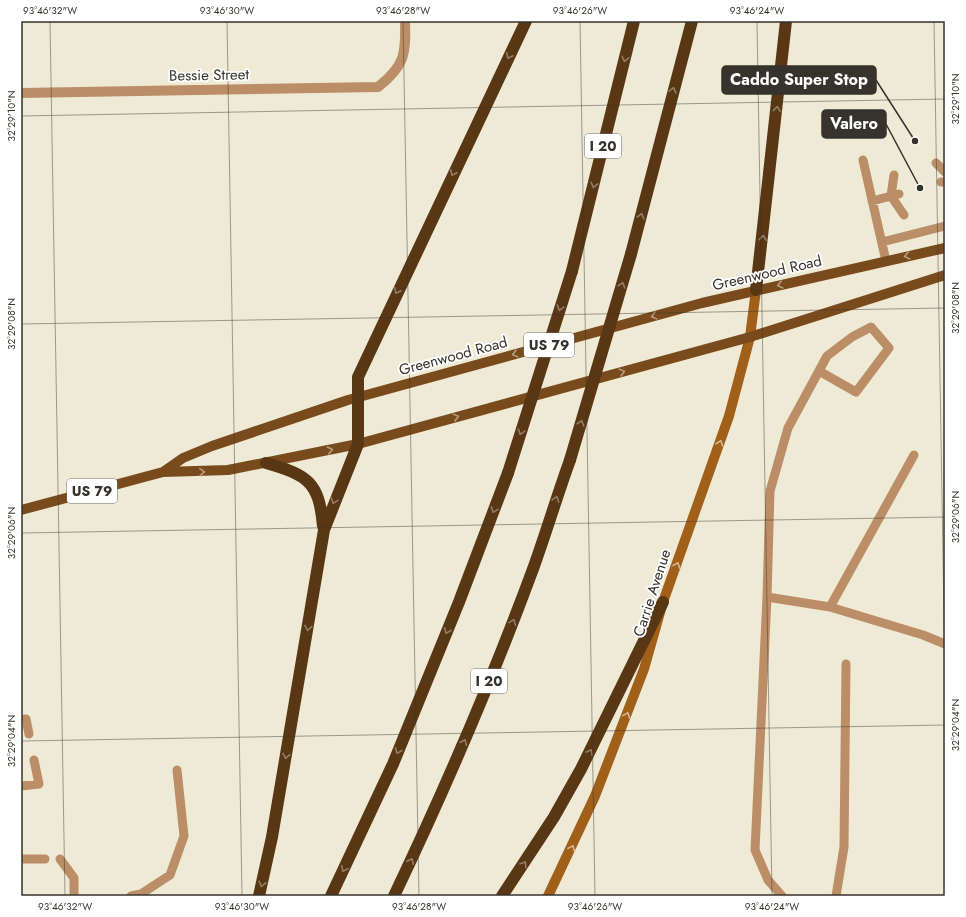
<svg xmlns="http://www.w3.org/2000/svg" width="966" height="917" viewBox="0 0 966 917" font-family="Jost,sans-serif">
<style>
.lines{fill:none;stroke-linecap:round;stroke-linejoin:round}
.service{stroke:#bb8e67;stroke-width:9}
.minor{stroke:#bb8e67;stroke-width:10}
.secondary{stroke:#a1601a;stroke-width:10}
.primary{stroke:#794b1c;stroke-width:10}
.motorway{stroke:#593715;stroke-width:12}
.motorway-bridge{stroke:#593715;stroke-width:12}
.oneway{stroke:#937d67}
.oneway2{stroke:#b59c82}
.oneway3{stroke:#d5b798}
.ticks{fill:none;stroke:#35332c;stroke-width:1;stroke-opacity:0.45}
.labels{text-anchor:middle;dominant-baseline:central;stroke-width:3.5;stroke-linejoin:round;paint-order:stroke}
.shield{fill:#fff;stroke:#72706b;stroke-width:1}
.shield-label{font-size:14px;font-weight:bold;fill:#35332c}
.street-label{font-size:15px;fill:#35332c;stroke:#fff}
.leader{fill:none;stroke:#35332c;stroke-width:1.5}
.callout-dot{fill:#35332c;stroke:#fff;stroke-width:1.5}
.callout{fill:#35332c;stroke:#35332c;stroke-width:1.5}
.callout-label{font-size:16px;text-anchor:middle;font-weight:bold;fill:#fff}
.neatline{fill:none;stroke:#35332c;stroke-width:1.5}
.ticks-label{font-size:10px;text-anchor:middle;fill:#35332c}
</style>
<rect width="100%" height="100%" fill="#efead6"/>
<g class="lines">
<path class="service" d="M 863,160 L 886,261
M 936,163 L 945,172
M 894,175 L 891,196 L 904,215
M 941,182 L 945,182
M 872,201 L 899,194
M 882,242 L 945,226
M 914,455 L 830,607 L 923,635 L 945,644
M 767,597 L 770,491 L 788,428 L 827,356 L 852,337 L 871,327 L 889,348 L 856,392 L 819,371
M 21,720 L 26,719 L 29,734
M 21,786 L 39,784 L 34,760
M 21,859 L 45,859
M 60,859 L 74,878 L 74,896
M 131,896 L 141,894 L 170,875 L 184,836 L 177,770
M 782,896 L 768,880 L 755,850 L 767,597 L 830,607
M 836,896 L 844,847 L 846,664"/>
<path class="minor" d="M 21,93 L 378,87 C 405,66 406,54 405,21"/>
<path class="secondary" d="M 548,896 L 595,796 L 644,669 L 663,602 L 729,416 L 750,337 L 756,290"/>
<path class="primary" d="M 163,472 L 183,458 L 212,446 L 348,400 L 702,303 L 945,248
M 21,510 L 163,472 L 228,470 L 358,444 L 750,337 L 945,275"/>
<path class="motorway" d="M 631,254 L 692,21
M 572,271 L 634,21
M 756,290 L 786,21
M 266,463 C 308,475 319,482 323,526
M 259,896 L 272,837 L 324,530 L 358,444 L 358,377 L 526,21
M 331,896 L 393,764 L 459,602 L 508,473
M 394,896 C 445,789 492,680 533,569 C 546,533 557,496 570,460
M 502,896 L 554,817 L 581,769 L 663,602"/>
<path class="motorway-bridge" d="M 570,460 L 631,254
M 508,473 L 572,271"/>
</g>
<defs><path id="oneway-chevron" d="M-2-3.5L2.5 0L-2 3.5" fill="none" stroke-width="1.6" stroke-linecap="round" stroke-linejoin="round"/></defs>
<g class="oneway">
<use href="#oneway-chevron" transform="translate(509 56) rotate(116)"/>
<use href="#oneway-chevron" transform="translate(625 59) rotate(104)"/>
<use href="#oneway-chevron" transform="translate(673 90) rotate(-75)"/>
<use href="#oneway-chevron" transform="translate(777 109) rotate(-84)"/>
<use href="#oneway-chevron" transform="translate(453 173) rotate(116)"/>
<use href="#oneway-chevron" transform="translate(594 185) rotate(104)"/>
<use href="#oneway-chevron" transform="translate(641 216) rotate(-75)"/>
<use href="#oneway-chevron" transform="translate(763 238) rotate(-83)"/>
<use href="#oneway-chevron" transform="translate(622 285) rotate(-73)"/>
<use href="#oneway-chevron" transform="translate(397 291) rotate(116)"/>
<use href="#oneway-chevron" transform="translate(560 308) rotate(108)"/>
<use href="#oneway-chevron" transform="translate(581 423) rotate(-73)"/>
<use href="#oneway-chevron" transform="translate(521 432) rotate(108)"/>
<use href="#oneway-chevron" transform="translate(556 499) rotate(-72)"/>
<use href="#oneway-chevron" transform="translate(334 501) rotate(110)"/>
<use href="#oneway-chevron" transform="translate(494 510) rotate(111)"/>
<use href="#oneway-chevron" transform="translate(513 622) rotate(-69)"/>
<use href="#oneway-chevron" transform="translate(308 628) rotate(100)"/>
<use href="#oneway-chevron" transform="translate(447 631) rotate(112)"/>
<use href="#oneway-chevron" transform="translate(464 742) rotate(-67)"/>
<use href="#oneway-chevron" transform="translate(398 751) rotate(112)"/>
<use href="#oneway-chevron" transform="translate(590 752) rotate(-63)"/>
<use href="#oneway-chevron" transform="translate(286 756) rotate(100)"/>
<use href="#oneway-chevron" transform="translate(411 861) rotate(-65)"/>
<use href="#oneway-chevron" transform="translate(524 864) rotate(-57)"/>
<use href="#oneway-chevron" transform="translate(344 869) rotate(115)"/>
<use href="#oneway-chevron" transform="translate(262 884) rotate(103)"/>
</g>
<g class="oneway2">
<use href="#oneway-chevron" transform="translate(907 256) rotate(167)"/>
<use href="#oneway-chevron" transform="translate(780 285) rotate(167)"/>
<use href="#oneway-chevron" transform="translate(654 316) rotate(165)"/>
<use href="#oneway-chevron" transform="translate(515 354) rotate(165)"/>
<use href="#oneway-chevron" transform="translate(622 372) rotate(-15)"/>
<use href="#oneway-chevron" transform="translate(456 417) rotate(-15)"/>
<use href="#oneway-chevron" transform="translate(330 450) rotate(-12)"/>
<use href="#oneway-chevron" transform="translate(202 472) rotate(-2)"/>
</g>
<g class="oneway3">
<use href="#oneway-chevron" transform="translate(720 443) rotate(-71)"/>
<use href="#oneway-chevron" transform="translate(677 565) rotate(-70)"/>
<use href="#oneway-chevron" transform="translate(627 715) rotate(-70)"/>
<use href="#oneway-chevron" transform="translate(572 848) rotate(-66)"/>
</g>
<path class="ticks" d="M 50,21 L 65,896M 227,21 L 242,896M 403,21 L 419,896M 580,21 L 595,896M 757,21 L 772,896M 934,21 L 945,675M 21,116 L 945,99M 21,324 L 945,308M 21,533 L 945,517M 21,741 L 945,725"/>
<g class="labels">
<g class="shield">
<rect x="585" y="134" width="36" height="24" rx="3"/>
<rect x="524" y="333" width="50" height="24" rx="3"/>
<rect x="67" y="479" width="50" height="24" rx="3"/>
<rect x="471" y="669" width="36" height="24" rx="3"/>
</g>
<g class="shield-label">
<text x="603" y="146">I 20</text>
<text x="549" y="345">US 79</text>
<text x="92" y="491">US 79</text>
<text x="489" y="681">I 20</text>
</g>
<g class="street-label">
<text transform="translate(209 75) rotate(-1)">Bessie Street</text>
<text transform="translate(767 273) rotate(-13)">Greenwood Road</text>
<text transform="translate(453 356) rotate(-15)">Greenwood Road</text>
<text transform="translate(652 593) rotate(-72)">Carrie Avenue</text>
</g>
</g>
<path class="leader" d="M915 141L876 80M920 188L886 124"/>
<g class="callout-dot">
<circle cx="915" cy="141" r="4"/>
<circle cx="920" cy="188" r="4"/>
</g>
<g class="callout">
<rect x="722" y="66" width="154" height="28" rx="4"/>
<rect x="822" y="110" width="64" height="28" rx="4"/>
</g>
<g class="callout-label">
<text x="799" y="85">Caddo Super Stop</text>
<text x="854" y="129">Valero</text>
</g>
<rect width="966" height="917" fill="none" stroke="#ffffff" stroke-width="44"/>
<rect x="22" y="22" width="922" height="873" class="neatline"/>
<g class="ticks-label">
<text x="50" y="14">93°46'32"W</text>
<text x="227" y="14">93°46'30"W</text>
<text x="403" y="14">93°46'28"W</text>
<text x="580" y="14">93°46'26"W</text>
<text x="757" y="14">93°46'24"W</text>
<text transform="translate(955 99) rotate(-90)" y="4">32°29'10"N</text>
<text transform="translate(11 116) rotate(-90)" y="4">32°29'10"N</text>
<text transform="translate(955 308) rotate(-90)" y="4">32°29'08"N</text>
<text transform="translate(11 324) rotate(-90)" y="4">32°29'08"N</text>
<text transform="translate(955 517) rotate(-90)" y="4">32°29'06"N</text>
<text transform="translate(11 533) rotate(-90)" y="4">32°29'06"N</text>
<text transform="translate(955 725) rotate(-90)" y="4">32°29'04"N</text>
<text transform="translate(11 741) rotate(-90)" y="4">32°29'04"N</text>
<text x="65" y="910">93°46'32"W</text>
<text x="242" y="910">93°46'30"W</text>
<text x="419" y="910">93°46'28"W</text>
<text x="595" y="910">93°46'26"W</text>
<text x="772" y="910">93°46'24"W</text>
</g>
</svg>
